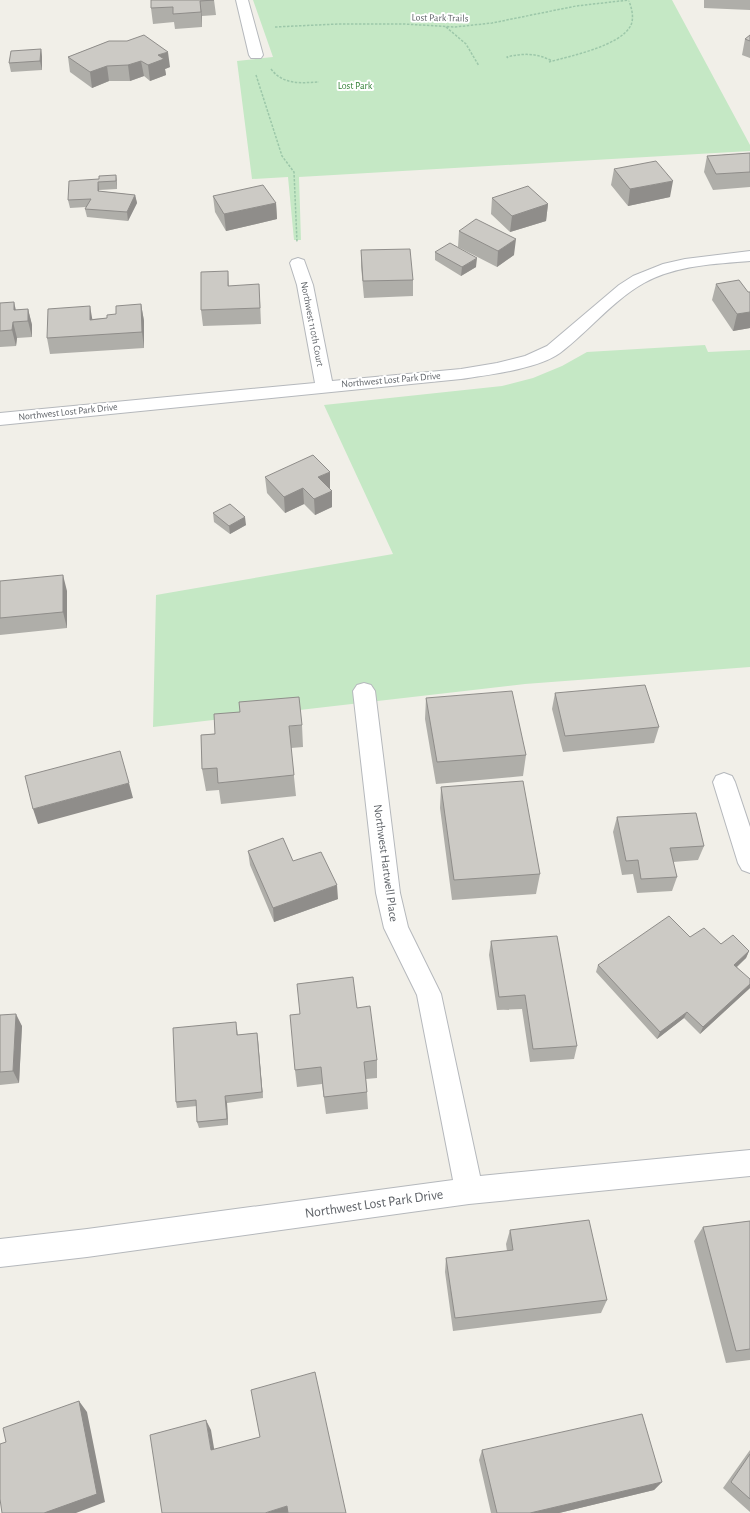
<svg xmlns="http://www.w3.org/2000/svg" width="750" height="1513" viewBox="0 0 750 1513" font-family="'Alegreya Sans',sans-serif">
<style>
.green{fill:#c5e8c5}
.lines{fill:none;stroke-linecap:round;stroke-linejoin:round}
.minor-casing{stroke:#b5b8bc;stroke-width:2}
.path{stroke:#9cc7a9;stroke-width:1.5;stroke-dasharray:2.5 1.5;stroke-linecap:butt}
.minor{fill:#fff;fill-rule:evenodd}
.wall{fill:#afaea9}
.shaded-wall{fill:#8f8d8a}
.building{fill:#cccac5;stroke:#8f8d8a}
.labels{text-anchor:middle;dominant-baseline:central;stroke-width:4;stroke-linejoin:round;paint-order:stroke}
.far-street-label{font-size:10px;fill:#5f6368;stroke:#fff}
.far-park-label{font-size:10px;fill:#348238;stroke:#fff}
.street-label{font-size:12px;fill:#5f6368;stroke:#fff}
.near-street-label{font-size:14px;fill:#5f6368;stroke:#fff}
</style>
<rect width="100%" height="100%" fill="#f1efe8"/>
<path class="green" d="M 253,0 L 672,0 L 750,145 L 750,151 L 299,177 L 301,240 L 294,240 L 288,177 L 252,179 L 237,61 L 273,57 Z
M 705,345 L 708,352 L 750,350 L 750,667 L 525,684 L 153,727 L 156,595 L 393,554 L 324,405 L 502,386 L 533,378 L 562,366 L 587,352 Z"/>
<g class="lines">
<defs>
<path id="minor" d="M 236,0 L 248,0 L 263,55 L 261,58 L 251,58 L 249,55 Z
M 750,251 L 750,261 C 715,264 676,265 644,283 C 612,301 589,331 560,353 C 538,369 488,375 461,379 L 0,425 L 0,413 L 315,383 L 297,285 L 290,263 L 292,260 L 298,258 L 304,260 L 313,285 L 332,381 L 461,369 L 497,363 L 525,356 L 547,346 L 619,285 L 633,276 L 663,264 L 685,259 Z
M 364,683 L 371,685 L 375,691 L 400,893 L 408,927 L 441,994 L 480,1176 L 750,1150 L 750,1176 L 469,1204 L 87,1257 L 0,1267 L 0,1239 L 87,1229 L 453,1180 L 417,995 L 384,928 L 376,893 L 353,691 L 357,685 Z
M 724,773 L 732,776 L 735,782 L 750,827 L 750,873 L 742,870 L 738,863 L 713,782 L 716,776 Z"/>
</defs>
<use href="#minor" class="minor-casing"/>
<path class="path" d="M 275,27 L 338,24 L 404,24 L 455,27 L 492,23 L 576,6 L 629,0
M 446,27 L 466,44 L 479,66
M 508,58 L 507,57 C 523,53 537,53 552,61
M 549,62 C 570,56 621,46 631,25 C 634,18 632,9 629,1
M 271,69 C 283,85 301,83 319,82
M 256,75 L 282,156 L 294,172 L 297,242"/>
<use href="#minor" class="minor"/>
</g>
<path class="wall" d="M 151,0 L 214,0 L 216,15 L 202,16 L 202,27 L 175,29 L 174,22 L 153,24 L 151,8 Z
M 704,0 L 750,0 L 750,10 L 704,8 Z
M 750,35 L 750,58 L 742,55 L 745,39 Z
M 109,41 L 170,67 L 165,69 L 166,75 L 150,81 L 144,76 L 130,81 L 109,81 L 92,88 L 70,72 L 68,57 Z
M 41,49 L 42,57 L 42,70 L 11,72 L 9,63 Z
M 750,153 L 750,187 L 713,190 L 704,172 L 707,156 Z
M 614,169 L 670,197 L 628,206 L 611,185 Z
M 116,175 L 117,189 L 99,190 L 99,191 L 135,195 L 137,203 L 128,221 L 87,217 L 85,209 L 86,207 L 70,208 L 68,200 L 99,179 Z
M 213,196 L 276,203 L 277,219 L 226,231 L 215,212 Z
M 492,198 L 548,204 L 546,221 L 510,232 L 491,214 Z
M 459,231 L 514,255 L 497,267 L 458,247 Z
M 361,250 L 413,280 L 413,296 L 364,298 L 361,266 Z
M 435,252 L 476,267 L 461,276 L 435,260 Z
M 228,271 L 229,286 L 260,301 L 261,324 L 203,326 L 201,310 Z
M 716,284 L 748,292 L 750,292 L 750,328 L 733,331 L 712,300 Z
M 0,303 L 16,310 L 28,309 L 32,325 L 32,337 L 17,338 L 16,346 L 0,347 Z
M 141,304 L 144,321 L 144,348 L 50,354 L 47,338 L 92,319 L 107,318 Z
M 265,477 L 330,489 L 332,491 L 332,507 L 315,515 L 304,504 L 285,513 L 267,493 Z
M 213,513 L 246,525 L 230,534 L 214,522 Z
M 0,581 L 67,591 L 67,628 L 0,635 Z
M 555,693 L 659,727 L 654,743 L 563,752 L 552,709 Z
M 426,698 L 526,755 L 523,776 L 436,784 L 425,719 Z
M 302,725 L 303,747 L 291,748 L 296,796 L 221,804 L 219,790 L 206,791 L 202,769 L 201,735 Z
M 441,787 L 540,874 L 536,894 L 452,900 L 440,808 Z
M 617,817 L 704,846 L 698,860 L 673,862 L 677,877 L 672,891 L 637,893 L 633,874 L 622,875 L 613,832 Z
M 248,851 L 338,899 L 274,922 L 250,865 Z
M 690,937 L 749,951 L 746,958 L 737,967 L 750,988 L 700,1034 L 684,1018 L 657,1039 L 596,972 L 598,965 Z
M 491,941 L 577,1046 L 574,1059 L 530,1062 L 522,1009 L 497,1010 L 489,955 Z
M 357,1008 L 377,1060 L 377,1078 L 366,1079 L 367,1092 L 368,1109 L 326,1114 L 322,1084 L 297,1087 L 295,1070 Z
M 0,1015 L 22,1026 L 19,1083 L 0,1085 Z
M 237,1029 L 238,1035 L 257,1033 L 263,1098 L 227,1103 L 228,1125 L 199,1128 L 197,1122 L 197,1106 L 177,1108 L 176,1102 Z
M 750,1221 L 750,1360 L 726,1363 L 694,1241 L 703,1227 Z
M 510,1230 L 607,1300 L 601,1313 L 453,1331 L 445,1272 L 446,1258 L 507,1251 L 506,1244 Z
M 482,1450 L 662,1482 L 654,1490 L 559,1513 L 491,1513 L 479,1460 Z
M 750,1450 L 750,1512 L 723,1488 Z"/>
<path class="shaded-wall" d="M 200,1 L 202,16 L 202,27 L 201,12 Z
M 41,49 L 42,57 L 42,70 L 40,61 Z
M 168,52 L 170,67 L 165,69 L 166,75 L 150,81 L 148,65 L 158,55 Z
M 141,61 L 144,76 L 130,81 L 128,65 Z
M 107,66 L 109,81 L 92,88 L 90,72 Z
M 116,175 L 117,184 L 117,189 L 116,181 Z
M 673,181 L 670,197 L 628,206 L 630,189 Z
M 98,182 L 99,190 L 99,200 L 98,191 Z
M 135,195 L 137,203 L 128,221 L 127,212 Z
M 276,203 L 277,219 L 226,231 L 224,214 Z
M 548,204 L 546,221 L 510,232 L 512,216 Z
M 516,239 L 514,255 L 497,267 L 498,251 Z
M 477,258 L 476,267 L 461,276 L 462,267 Z
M 14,302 L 18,319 L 14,310 Z
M 141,304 L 144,321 L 144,348 L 142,332 Z
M 90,306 L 93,323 L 93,336 L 90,320 Z
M 28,309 L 32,325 L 32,337 L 28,321 Z
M 750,312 L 750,328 L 733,331 L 737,314 Z
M 13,322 L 17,338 L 16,346 L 12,330 Z
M 330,472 L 330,489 L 319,494 L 318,477 Z
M 303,488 L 304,504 L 285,513 L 284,497 Z
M 332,491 L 332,507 L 315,515 L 314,499 Z
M 245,517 L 246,525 L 230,534 L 229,526 Z
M 63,575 L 67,591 L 67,628 L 63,612 Z
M 129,783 L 133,798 L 38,824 L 33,809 Z
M 337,885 L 338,899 L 274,922 L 273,908 Z
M 749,951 L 746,958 L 731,972 L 734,965 Z
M 750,984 L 750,988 L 700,1034 L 703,1027 Z
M 687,1012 L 684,1018 L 657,1039 L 660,1032 Z
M 16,1014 L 22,1026 L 19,1083 L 13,1071 Z
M 257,1033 L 258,1040 L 263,1098 L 262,1092 Z
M 225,1096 L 227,1103 L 228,1125 L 227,1119 Z
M 79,1401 L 87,1412 L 105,1502 L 76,1513 L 44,1513 Z
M 206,1420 L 211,1430 L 216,1460 L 211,1450 Z
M 662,1482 L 654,1490 L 559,1513 L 530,1513 Z
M 287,1506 L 289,1513 L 265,1513 Z"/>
<path class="building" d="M 151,0 L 214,0 L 200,1 L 201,12 L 173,14 L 173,7 L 151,8 Z
M 144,35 L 168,52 L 158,55 L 164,59 L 148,65 L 141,61 L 128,65 L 107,66 L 90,72 L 68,57 L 109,41 L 127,41 Z
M 750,35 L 750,41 L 745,39 Z
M 41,49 L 40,61 L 9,63 L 11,51 Z
M 750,153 L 750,172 L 716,174 L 707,156 Z
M 656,161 L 673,181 L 630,189 L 614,169 Z
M 116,175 L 116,181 L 98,182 L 98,191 L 135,195 L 127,212 L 85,209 L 91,199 L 68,200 L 69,181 L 99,179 L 99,176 Z
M 263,185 L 276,203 L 224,214 L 213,196 Z
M 528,186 L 548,204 L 512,216 L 492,198 Z
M 476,219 L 516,239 L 498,251 L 459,231 Z
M 450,243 L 477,258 L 462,267 L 435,252 Z
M 410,249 L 413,280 L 363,281 L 361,250 Z
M 228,271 L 228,286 L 259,284 L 260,308 L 201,310 L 201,272 Z
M 739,280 L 748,292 L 750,292 L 750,312 L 737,314 L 716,284 Z
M 14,302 L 14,310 L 28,309 L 28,321 L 13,322 L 12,330 L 0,331 L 0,303 Z
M 141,304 L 142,332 L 47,338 L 48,309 L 90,306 L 90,320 L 107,318 L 107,315 L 116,314 L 116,306 Z
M 313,455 L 330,472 L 318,477 L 332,491 L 314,499 L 303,488 L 284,497 L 265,477 Z
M 230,504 L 245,517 L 229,526 L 213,513 Z
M 63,575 L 63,612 L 0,618 L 0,581 Z
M 645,685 L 659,727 L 565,736 L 555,693 Z
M 512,691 L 526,755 L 437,762 L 426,698 Z
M 299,697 L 302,725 L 289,726 L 294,775 L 218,783 L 217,768 L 202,769 L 201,735 L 215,734 L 214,714 L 240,712 L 239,702 Z
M 120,751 L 129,783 L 33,809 L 25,776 Z
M 523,781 L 540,874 L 454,880 L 441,787 Z
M 696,813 L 704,846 L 670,848 L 677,877 L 641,879 L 638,860 L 626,861 L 617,817 Z
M 283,838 L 293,861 L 321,852 L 337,885 L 273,908 L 248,851 Z
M 669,916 L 690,937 L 704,928 L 721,944 L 733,935 L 749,951 L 734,965 L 750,979 L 750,984 L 703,1027 L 687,1012 L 660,1032 L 598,965 Z
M 557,936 L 577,1046 L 533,1049 L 525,995 L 499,997 L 491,941 Z
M 353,977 L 357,1008 L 370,1006 L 377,1060 L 364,1062 L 367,1092 L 324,1097 L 321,1067 L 295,1070 L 290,1015 L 300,1014 L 297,984 Z
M 16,1014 L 13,1071 L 0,1072 L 0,1015 Z
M 236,1022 L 237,1035 L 257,1033 L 262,1092 L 225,1096 L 227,1119 L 197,1122 L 196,1100 L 176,1102 L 173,1028 Z
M 589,1220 L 607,1300 L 455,1318 L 446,1258 L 513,1250 L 510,1230 Z
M 750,1221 L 750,1349 L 736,1351 L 703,1227 Z
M 315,1372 L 346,1513 L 288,1513 L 287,1506 L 265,1513 L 162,1513 L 150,1435 L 206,1420 L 211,1450 L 260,1437 L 251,1390 Z
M 79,1401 L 97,1494 L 44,1513 L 2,1513 L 0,1499 L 0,1444 L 6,1442 L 3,1428 Z
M 642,1414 L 662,1482 L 530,1513 L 497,1513 L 482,1450 Z
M 750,1454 L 750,1499 L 731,1482 Z"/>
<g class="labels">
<g class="far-street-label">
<text transform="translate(440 18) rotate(1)">Lost Park Trails</text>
<text transform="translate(312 324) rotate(79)">Northwest 110th Court</text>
<text transform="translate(391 380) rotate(-5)">Northwest Lost Park Drive</text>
<text transform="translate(68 412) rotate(-6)">Northwest Lost Park Drive</text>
</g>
<g class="far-park-label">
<text x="355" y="86">Lost Park</text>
</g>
<g class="street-label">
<text transform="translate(386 863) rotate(82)">Northwest Hartwell Place</text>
</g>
<g class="near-street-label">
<text transform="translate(374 1204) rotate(-8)">Northwest Lost Park Drive</text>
</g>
</g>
</svg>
